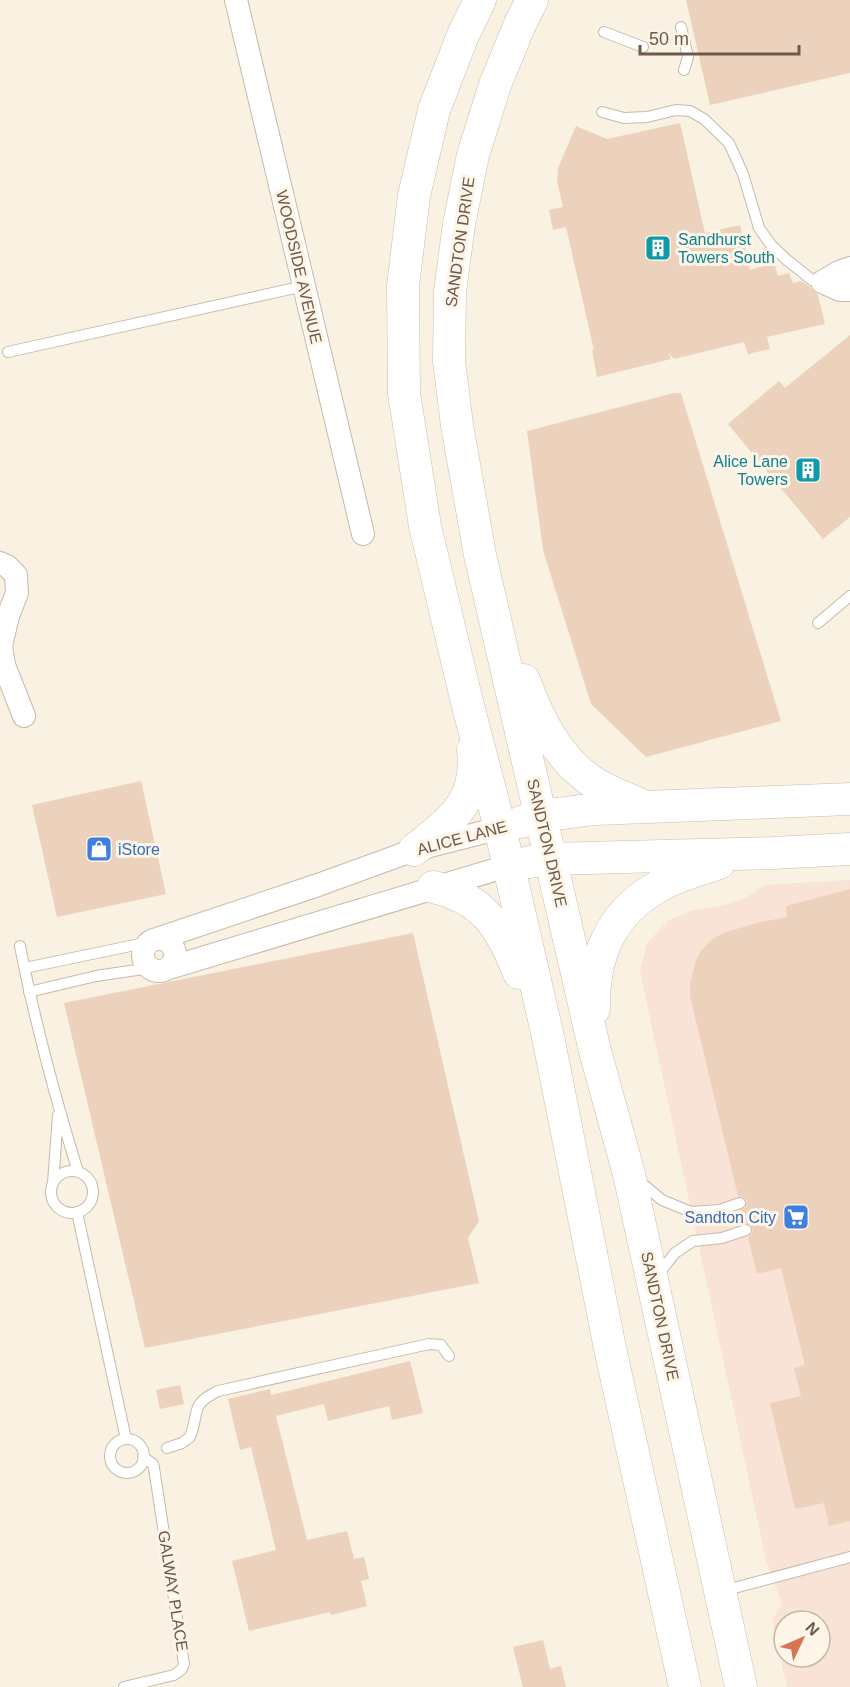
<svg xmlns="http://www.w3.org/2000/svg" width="850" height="1687" viewBox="0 0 850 1687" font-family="Arial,sans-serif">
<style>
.commercial{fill:#f9e2d6;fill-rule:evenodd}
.building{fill:#ecd1bc}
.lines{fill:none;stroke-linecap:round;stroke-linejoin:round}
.lane-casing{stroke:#c8b9aa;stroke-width:12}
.street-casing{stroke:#c8b9aa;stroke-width:24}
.secondary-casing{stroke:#cebbaa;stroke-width:33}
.lane{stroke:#fff;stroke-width:10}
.street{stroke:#fff;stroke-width:22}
.secondary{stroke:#fff;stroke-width:32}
.labels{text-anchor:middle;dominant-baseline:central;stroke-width:6;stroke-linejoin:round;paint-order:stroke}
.culture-label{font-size:16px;fill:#0d838f;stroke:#fdf5e7;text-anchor:start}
.street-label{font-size:16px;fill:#6e594b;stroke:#fdf5e7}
.shop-label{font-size:16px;fill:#366cbe;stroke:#fdf5e7;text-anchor:start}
</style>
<rect width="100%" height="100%" fill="#f9f1e1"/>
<path class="commercial" d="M 850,880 L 850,1687 L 787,1687 L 772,1620 L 782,1604 L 766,1560 L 640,971 L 647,943 L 669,920 L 693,910 L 726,905 L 747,897 L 765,885 ZM 784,1621 L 820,1621 L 820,1657 L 784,1657 Z"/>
<path class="building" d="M 686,0 L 850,0 L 850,73 L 710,105 Z
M 680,123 L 705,233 L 740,225 L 750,270 L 774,263 L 778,276 L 789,273 L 793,283 L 801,281 L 810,287 L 818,295 L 825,324 L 767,337 L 770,349 L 748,354 L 744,342 L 674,359 L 668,352 L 671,359 L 597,377 L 592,350 L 594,350 L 566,227 L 553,230 L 549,210 L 563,207 L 557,181 L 558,168 L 576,126 L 607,139 Z
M 850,335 L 850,517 L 823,539 L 728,424 L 779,381 L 785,388 Z
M 674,393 L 681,393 L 781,721 L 646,757 L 591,704 L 543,550 L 527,431 Z
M 141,781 L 166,894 L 57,917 L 32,805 Z
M 850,889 L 850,1521 L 829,1526 L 824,1503 L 795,1509 L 770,1403 L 801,1396 L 794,1368 L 805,1365 L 781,1268 L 757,1274 L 748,1237 L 752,1234 L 753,1228 L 750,1224 L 744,1223 L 741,1210 L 746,1207 L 747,1201 L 744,1197 L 738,1196 L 690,996 L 690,984 L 695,964 L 698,955 L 710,941 L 718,936 L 726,932 L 761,922 L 787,917 L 786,906 Z
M 413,933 L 479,1221 L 468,1238 L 479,1283 L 145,1348 L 64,1003 Z
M 410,1361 L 423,1413 L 392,1420 L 389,1406 L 328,1421 L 324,1404 L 276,1416 L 307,1540 L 347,1531 L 354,1559 L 364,1557 L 369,1579 L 361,1581 L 367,1606 L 331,1615 L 330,1612 L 249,1631 L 232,1561 L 276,1550 L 251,1447 L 240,1450 L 228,1399 L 270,1389 L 271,1395 Z
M 180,1385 L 184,1404 L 160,1409 L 156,1390 Z
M 543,1640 L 550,1669 L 561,1666 L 566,1687 L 523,1687 L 513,1647 Z"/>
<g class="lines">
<defs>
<path id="lane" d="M 681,27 L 688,57 L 684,70
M 604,32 L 643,47
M 602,112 L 624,118 L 647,117 L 676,110 L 690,111 L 704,119 L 729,143 L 743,174 L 759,228 L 771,245 L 787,260 L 812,280 L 822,282
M 8,352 L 304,286
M 818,623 L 850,596
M 20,946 C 35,1023 55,1097 78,1172
M 25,968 L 149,942
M 29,992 L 96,976 L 150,968
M51 1192a21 21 0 1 1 42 0a21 21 0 1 1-42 0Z
M 639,1181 L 662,1200 L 691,1212 L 720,1210 L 740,1203
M 53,1183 L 58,1115
M 77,1212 L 126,1439
M 656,1277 L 675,1253 L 693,1241 L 722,1238 L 746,1230
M110 1456a17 17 0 1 1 34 0a17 17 0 1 1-34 0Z
M 167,1448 L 182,1443 L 190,1437 C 200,1412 189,1405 218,1391 L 429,1344 L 441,1345 L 449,1356
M 723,1591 L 850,1557
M 124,1687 L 174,1675 L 182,1669 L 184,1664 L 154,1468 L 153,1464 L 143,1457"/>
<path id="street" d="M 236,0 L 363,534
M 822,282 L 839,272 L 850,268
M 822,282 L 840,290 L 850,290
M 0,563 L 7,566 L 16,575 L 17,593 L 8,616 L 1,646 L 4,665 L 24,716
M 160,938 L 318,885 L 414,850 L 500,828
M143 955a16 16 0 1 1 32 0a16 16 0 1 1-32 0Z
M 169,968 L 507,866"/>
<path id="secondary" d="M 480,0 L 463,35 L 434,110 L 414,196 L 403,286 L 404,393 L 425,526 L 467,702 L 500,828 L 548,1037 L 611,1353 L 685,1687
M 532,0 L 520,24 L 495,85 L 473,155 L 459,224 L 450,292 L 449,361 L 457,425 L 480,555 L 595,1051 L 629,1174 L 741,1687
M 524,680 C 538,718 556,756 590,780 C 605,791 625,797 641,805
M 521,822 L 541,816 L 595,809 L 850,799
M 414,850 C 450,821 479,803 473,750
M 529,862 L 550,859 L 772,853 L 850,849
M 433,887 C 484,898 501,928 519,973
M 594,1009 C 593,954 612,911 661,885 C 679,875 700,870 719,863"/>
</defs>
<use href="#lane" class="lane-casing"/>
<use href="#street" class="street-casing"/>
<use href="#secondary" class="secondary-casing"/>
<use href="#lane" class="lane"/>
<use href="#street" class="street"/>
<use href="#secondary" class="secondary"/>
</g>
<defs>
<symbol id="building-square" viewBox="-11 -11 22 22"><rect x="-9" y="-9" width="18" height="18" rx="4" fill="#0f9aa8" stroke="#fdf5e7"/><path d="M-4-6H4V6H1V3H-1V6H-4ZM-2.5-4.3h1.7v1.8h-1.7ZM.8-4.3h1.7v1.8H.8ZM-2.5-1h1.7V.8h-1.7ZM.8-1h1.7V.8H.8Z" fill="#fff"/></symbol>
<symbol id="shop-square" viewBox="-11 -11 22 22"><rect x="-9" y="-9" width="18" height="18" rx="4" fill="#3f7fe0" stroke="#fdf5e7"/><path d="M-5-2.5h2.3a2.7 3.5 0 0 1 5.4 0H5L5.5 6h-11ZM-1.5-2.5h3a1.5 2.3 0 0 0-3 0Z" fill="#fff"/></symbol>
<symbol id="supermarket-square" viewBox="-11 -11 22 22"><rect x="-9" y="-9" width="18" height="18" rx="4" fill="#3f7fe0" stroke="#fdf5e7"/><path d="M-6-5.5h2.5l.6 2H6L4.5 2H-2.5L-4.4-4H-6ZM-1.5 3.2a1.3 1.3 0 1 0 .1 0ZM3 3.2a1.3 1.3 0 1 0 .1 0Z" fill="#fff"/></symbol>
</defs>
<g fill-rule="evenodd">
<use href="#building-square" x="643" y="233" width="30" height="30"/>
<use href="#building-square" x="793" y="455" width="30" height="30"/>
<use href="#shop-square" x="84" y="834" width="30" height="30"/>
<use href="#supermarket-square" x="781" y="1202" width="30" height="30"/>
</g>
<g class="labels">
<g class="culture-label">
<text x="678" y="239">Sandhurst<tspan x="678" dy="18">Towers South</tspan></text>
<text x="788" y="461" text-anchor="end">Alice Lane<tspan x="788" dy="18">Towers</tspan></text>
</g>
<g class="street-label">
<text transform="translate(460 242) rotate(-82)">SANDTON DRIVE</text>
<text transform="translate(299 267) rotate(77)">WOODSIDE AVENUE</text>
<text transform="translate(462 838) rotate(-15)">ALICE LANE</text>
<text transform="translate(547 843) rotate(77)">SANDTON DRIVE</text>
<text transform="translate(660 1316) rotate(78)">SANDTON DRIVE</text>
<text transform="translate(173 1591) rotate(81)">GALWAY PLACE</text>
</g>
<g class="shop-label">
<text x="118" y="849">iStore</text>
<text x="776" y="1217" text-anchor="end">Sandton City</text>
</g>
</g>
<g transform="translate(802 1639) rotate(46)"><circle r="28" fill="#fdf5e7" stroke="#c4b7a9" stroke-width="1.5"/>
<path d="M0-4.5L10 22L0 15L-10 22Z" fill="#d87551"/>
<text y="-9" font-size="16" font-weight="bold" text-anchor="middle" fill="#6e594b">N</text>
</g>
<path d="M640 45v9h159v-9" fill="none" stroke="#6e594b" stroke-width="3"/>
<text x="649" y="45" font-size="18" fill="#6e594b" stroke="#fdf5e7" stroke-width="4.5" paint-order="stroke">50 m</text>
</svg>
